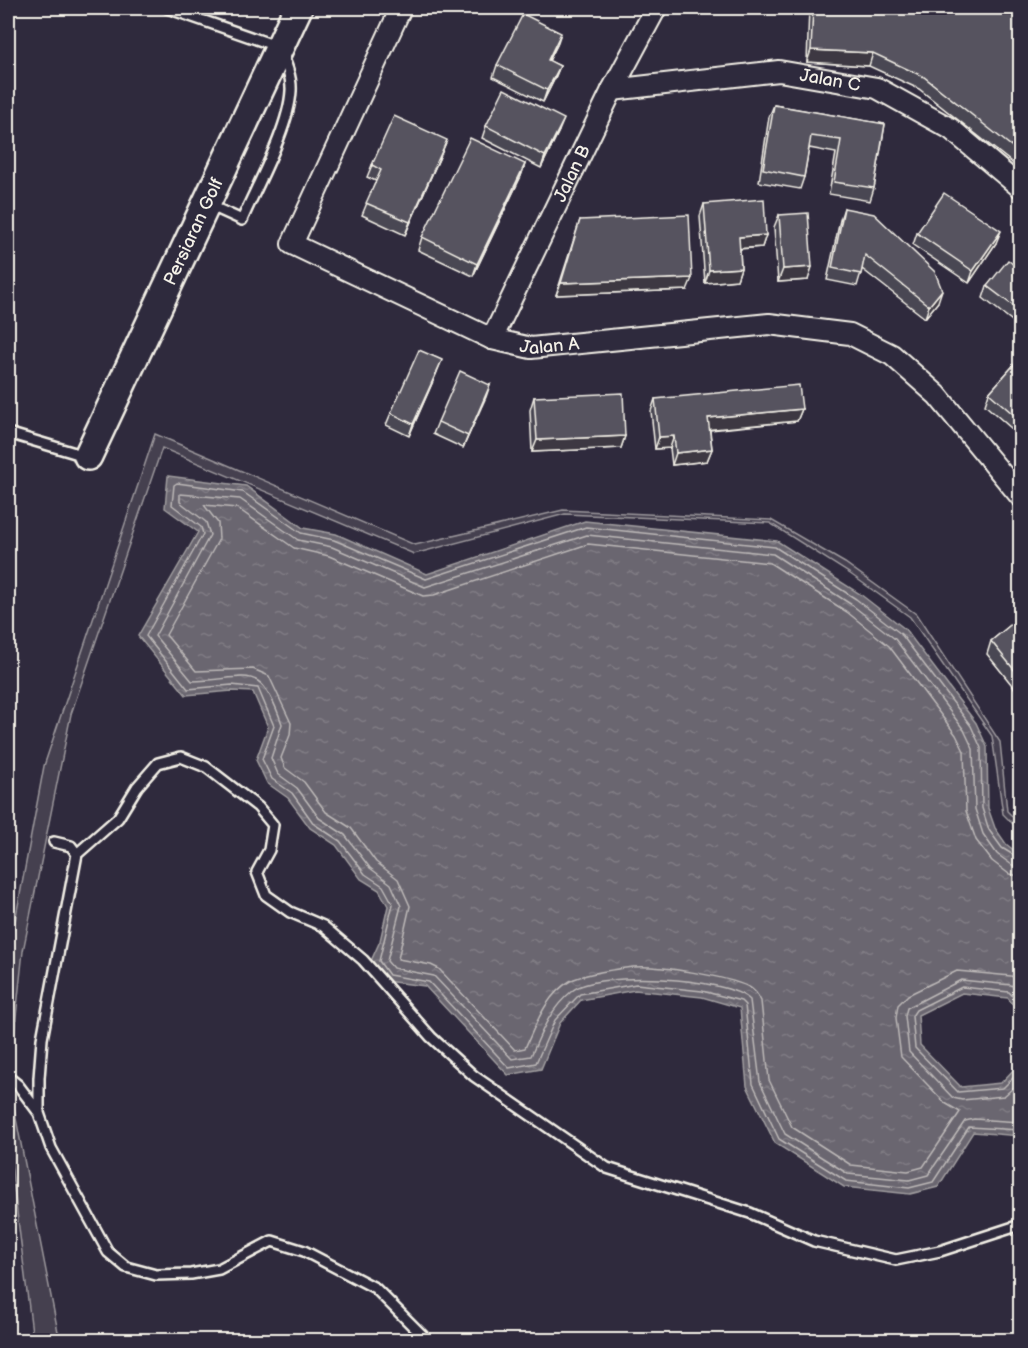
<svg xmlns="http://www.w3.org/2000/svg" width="1028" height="1348" viewBox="0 0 1028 1348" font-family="'Balsamiq Sans',sans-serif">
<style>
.green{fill:#454050;stroke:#9c989c;stroke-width:1.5}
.water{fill:url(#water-ripples);stroke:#a19ea0;stroke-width:1.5}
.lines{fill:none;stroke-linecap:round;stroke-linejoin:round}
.shore{stroke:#bdb9b8;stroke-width:1.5}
.lane-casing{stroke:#f4f1e8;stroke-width:14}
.street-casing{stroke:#f4f1e8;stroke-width:24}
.secondary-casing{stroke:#f4f1e8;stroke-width:32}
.lane{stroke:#2f2a3d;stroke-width:9}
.street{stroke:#2f2a3d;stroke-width:20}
.secondary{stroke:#2f2a3d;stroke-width:27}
.wall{fill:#4a4752;stroke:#f4f1e8;stroke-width:1.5}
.shaded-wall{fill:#3c3942;stroke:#f4f1e8;stroke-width:1.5}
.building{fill:#56525f;stroke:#f4f1e8;stroke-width:1.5}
.labels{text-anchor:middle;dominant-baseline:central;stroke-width:4.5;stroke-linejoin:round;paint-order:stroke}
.street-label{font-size:18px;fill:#f4f1e8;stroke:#2f2a3d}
</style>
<defs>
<pattern id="water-ripples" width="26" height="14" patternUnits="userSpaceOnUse" patternTransform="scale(1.5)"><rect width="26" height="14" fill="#6a6670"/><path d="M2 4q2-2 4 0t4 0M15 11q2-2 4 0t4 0" fill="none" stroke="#807c84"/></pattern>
</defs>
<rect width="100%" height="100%" fill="#2f2a3d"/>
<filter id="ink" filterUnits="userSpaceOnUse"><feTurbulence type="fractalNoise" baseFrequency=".0167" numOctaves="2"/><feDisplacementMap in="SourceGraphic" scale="12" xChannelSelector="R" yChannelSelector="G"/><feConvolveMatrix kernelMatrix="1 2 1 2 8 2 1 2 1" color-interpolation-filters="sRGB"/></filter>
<g filter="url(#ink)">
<path class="green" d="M 155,434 L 415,545 L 563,510 L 771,520 L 845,563 L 916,614 L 1000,742 L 1007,811 L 1020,824 L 1020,831 L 1003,814 L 992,736 L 910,617 L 849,573 L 770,523 L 565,514 L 414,554 L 162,448 L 71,714 L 23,951 L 9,1083 L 58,1332 L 84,1340 L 33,1340 L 8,1140 L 8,959 L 44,766 Z"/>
<path class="water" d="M 168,476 L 246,486 L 303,528 L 336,534 L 427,574 L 585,521 L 777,541 L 860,594 L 905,629 L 976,723 L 987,747 L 988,808 L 995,828 L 1006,844 L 1020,855 L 1020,1014 L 1008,998 L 962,993 L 918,1015 L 920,1045 L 961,1087 L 1001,1083 L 1020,1063 L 1020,1136 L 973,1132 L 938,1187 L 910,1194 L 844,1187 L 775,1143 L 747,1086 L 740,1008 L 702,997 L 635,990 L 581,1000 L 560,1023 L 541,1069 L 508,1075 L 425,986 L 385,981 L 371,961 L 380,941 L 388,906 L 379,890 L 361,879 L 336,845 L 310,828 L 288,798 L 267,783 L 256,760 L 268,727 L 253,692 L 232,691 L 186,695 L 138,636 L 198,532 L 165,508 Z
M 1020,1276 L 1020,1322 L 1014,1320 L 1019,1295 L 1014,1279 Z"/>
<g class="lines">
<path class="shore" d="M 1020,859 L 1002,848 L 989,830 L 982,808 L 981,748 L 971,726 L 901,634 L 856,599 L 775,547 L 586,527 L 426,579 L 334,540 L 301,533 L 243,492 L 177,483 L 174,485 L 172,505 L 201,527 L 203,534 L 146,636 L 188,689 L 232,685 L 258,688 L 274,726 L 262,759 L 272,779 L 292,793 L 314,824 L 340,841 L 365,874 L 383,886 L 393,904 L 379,961 L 389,975 L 429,982 L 509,1068 L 536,1063 L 555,1020 L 580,994 L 636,984 L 702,991 L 741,1001 L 745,1005 L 753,1084 L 779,1139 L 846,1181 L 909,1188 L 933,1182 L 969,1127 L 1020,1130
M 1020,867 L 1012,865 L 997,854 L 983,834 L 975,809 L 973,749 L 964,730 L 895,639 L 852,605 L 773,554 L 587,535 L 425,587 L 332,547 L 298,540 L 240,499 L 180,494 L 180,502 L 206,522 L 210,535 L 155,636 L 192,681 C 248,680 260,659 282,724 L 271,758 L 278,774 L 297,788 L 319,818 L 345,835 L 370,868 L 391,884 L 401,906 L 387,961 L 393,968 L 434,976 L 512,1059 L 531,1056 C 542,1031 550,1009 572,991 C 597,970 728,977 750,1000 L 760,1082 L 785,1134 L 848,1174 L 909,1180 L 928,1175 L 965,1121 L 974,1119 L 1020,1122
M 1020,876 L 1009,874 L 992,861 L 976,840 L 966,811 L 964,751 L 956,735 L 889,646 L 847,612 L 770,563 L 588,544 L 434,595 L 423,596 L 329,556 L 294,548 L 237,508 L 204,505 L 218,523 L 219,539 L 166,635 L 196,671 L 253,669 L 269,676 L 291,723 L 290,735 L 281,758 L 285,768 L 304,782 L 326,812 L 351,828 L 376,862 L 398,879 L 410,906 L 398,959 L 431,965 L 439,969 L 515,1050 L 525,1048 C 536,1024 546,995 570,981 C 583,974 617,969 633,967 C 658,965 726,976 749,987 C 755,990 758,995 761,1001 L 769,1080 L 792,1127 L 851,1165 L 908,1171 L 923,1167 L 960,1112 L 945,1103 L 901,1057 L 896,1018 L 898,1005 L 908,995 L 957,971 L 1011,976 L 1020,980
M 1020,992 L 1011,985 L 961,980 L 907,1008 L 905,1016 L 909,1052 L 953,1098 L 962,1100 L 1004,1096 L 1020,1082
M 1020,1004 L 1009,992 L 962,987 L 916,1010 L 912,1016 L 915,1048 L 958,1092 L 1003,1088 L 1020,1071"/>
<defs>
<path id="lane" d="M 167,8 L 279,47 C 285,61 292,76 291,91 C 289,128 257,185 242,220 L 209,205
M 8,433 L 85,456
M 54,842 L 71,846 L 77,854
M 8,1077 L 18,1085 L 39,1113
M 427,1340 L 375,1288 L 304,1251 L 272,1241 L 219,1269 L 191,1274 L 156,1275 L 126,1267 L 108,1252 L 51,1148 L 39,1113 L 39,1078 L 42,1039 L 77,854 L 118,818 L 137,787 L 158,763 L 181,757 L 206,767 L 258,807 L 273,825 L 269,850 L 257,872 L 266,895 L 290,912 L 323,926 L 363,960 L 431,1037 L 474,1076 L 607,1168 L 750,1213 L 814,1241 L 896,1260 L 940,1251 L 1020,1225"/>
<g id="street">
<path id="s1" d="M 401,8 L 292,244 L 492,339 L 531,348 L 769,324 L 850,334 L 892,355 L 937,395 L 1020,496"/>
<path id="s2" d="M 612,90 L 779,71 L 877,88 L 951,129 L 1020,187"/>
<path id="s3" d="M 492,339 L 612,90 L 656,8"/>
</g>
<g id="secondary">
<path id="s4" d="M 88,456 L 298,8"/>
</g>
</defs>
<use href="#lane" class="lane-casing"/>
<use href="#street" class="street-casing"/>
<use href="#secondary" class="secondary-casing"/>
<use href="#lane" class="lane"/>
<use href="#street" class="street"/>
<use href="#secondary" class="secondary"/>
</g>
<path class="wall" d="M 580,8 L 588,8 L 585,12 Z
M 809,8 L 1020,8 L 1020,169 L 919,89 L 869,66 L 807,62 Z
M 557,45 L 549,61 L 560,66 L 555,78 L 543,102 L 493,77 L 497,65 Z
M 774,105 L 885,124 L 874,188 L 870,201 L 829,194 L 836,153 L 809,148 L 804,177 L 800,189 L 759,182 L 769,117 Z
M 486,126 L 559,131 L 541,168 L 482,138 Z
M 442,152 L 405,235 L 362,215 L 376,181 L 367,177 L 372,165 Z
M 525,164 L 521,176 L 473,276 L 418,250 L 422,237 Z
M 704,204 L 766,235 L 762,247 L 740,249 L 741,268 L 737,280 L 705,283 L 700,216 Z
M 844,208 L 938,302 L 925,318 L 862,269 L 857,286 L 827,280 L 840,220 Z
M 779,215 L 808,280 L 778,282 L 774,227 Z
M 580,220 L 687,290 L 556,295 Z
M 917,233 L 996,243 L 969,283 L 913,245 Z
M 1020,270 L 1020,327 L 983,298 L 987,286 Z
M 1020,358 L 1020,436 L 985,405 L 989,393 Z
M 437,372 L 409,436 L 386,425 L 391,413 Z
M 490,385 L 463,448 L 433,434 L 438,422 Z
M 534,397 L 625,436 L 621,448 L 532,452 L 530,410 Z
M 655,399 L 802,409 L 797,421 L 710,430 L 712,449 L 707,461 L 672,465 L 670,448 L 655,449 L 651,411 Z
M 1020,617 L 1020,695 L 987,654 L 991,641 Z"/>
<path class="shaded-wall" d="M 561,33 L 557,45 L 543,72 L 548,60 Z
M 811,50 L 873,53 L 869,66 L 807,62 Z
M 560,66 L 555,78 L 543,102 L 547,90 Z
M 564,119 L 559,131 L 541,168 L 545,156 Z
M 447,140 L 442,152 L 405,235 L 410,222 Z
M 525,164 L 521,176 L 473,276 L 477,264 Z
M 1001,231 L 996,243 L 969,283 L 973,271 Z
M 766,235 L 762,247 L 734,249 L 739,237 Z
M 812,267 L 808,280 L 778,282 L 783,269 Z
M 741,268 L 737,280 L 705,283 L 709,270 Z
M 692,278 L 687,290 L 556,295 L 561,283 Z
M 942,290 L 938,302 L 925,318 L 929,306 Z
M 442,360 L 437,372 L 409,436 L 413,424 Z
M 490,385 L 486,397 L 463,448 L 468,436 Z
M 802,409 L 797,421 L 704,430 L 708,418 Z
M 625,436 L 621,448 L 532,452 L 537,440 Z
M 674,436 L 670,448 L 655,449 L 659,437 Z
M 712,449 L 707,461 L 672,465 L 676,453 Z"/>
<path class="building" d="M 813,8 L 1020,8 L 1020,153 L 924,77 L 873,53 L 811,50 Z
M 523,14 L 561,33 L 548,60 L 560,66 L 547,90 L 497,65 Z
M 504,89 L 564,119 L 545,156 L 486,126 Z
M 774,105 L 885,124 L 874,188 L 834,182 L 841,140 L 811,136 L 804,177 L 763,169 Z
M 394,116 L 447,140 L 410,222 L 366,203 L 381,170 L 372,165 Z
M 470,138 L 525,164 L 477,264 L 422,237 Z
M 944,193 L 1001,231 L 973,271 L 917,233 Z
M 764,199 L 766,235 L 739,237 L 741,268 L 709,270 L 704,204 Z
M 844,208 L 874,214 L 935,272 L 942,290 L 929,306 L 865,255 L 861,274 L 832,268 Z
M 808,213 L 812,267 L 783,269 L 779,215 Z
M 689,215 L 692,278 L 561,283 L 580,220 Z
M 1008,260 L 1020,270 L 1020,311 L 987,286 Z
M 419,350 L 442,360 L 413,424 L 391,413 Z
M 1020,358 L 1020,420 L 989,393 Z
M 460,371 L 490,385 L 468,436 L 438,422 Z
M 799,385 L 802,409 L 708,418 L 712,449 L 676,453 L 674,436 L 659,437 L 655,399 Z
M 623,393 L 625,436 L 537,440 L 534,397 Z
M 1020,617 L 1020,677 L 991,641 Z"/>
</g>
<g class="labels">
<g class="street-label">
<text stroke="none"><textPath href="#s2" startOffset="220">Jalan C</textPath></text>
<text stroke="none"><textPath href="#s3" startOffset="184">Jalan B</textPath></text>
<text stroke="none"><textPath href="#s4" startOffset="248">Persiaran Golf</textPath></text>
<text stroke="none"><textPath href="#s1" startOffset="540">Jalan A</textPath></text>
</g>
</g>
<rect width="1028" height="1348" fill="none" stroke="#2f2a3d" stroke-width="30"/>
<rect x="15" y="15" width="998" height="1318" fill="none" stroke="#f4f1e8" stroke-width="2" filter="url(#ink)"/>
</svg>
